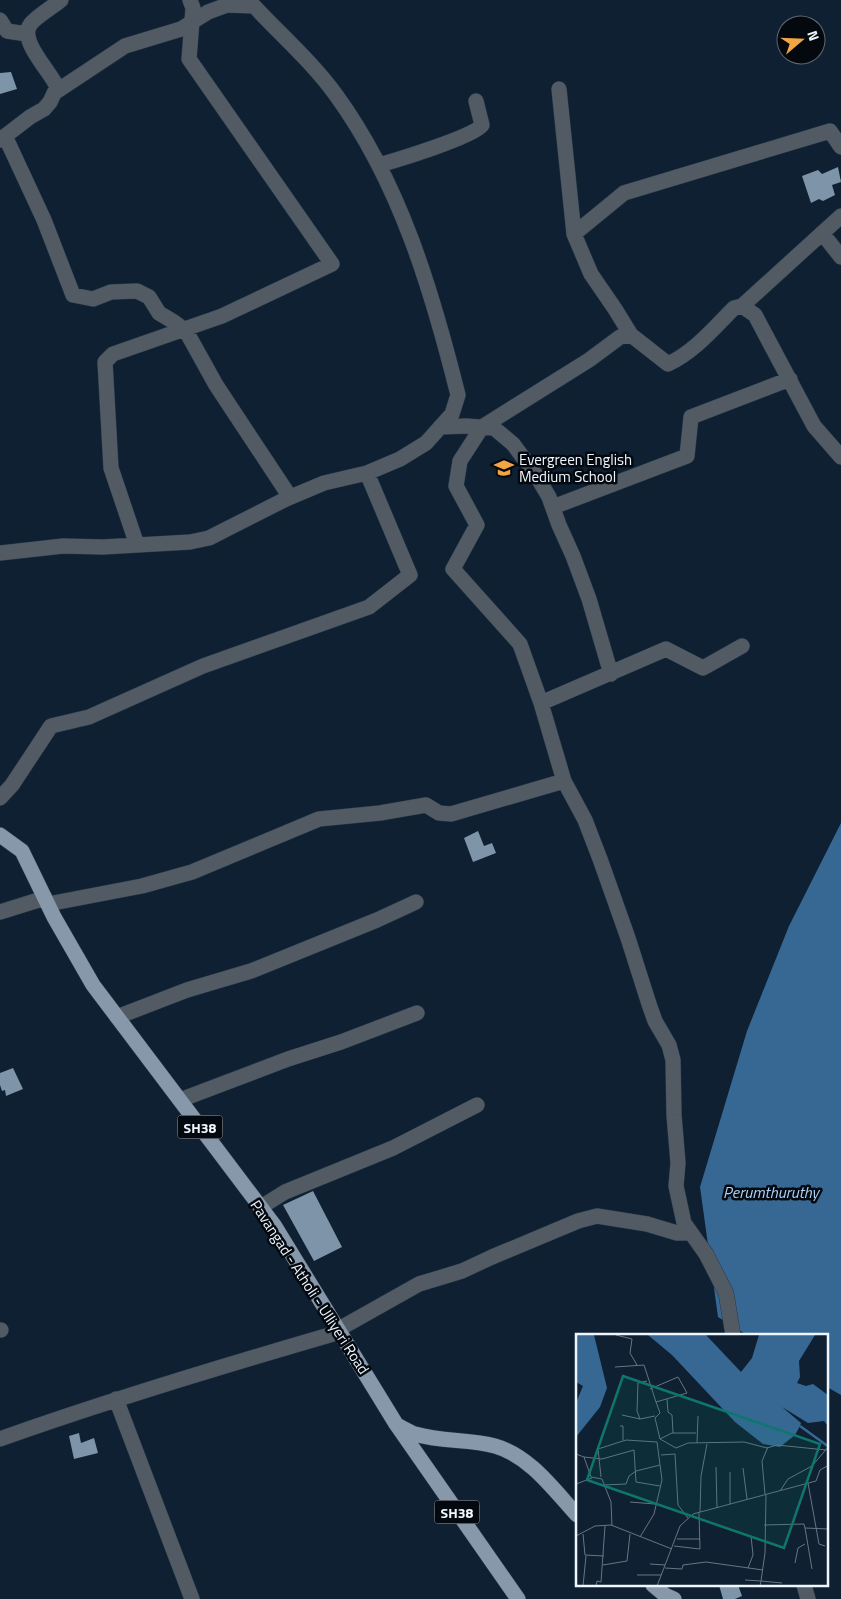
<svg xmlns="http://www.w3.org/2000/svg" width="841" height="1599" viewBox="0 0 841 1599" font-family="'Titillium Web',sans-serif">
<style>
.water{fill:#376894}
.building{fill:#7e94a9}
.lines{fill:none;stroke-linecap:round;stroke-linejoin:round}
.minor-casing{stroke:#293a49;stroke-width:16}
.major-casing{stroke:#293a49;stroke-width:16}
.minor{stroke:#525b64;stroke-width:15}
.major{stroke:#8698aa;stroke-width:15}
.labels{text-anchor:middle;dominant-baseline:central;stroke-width:5;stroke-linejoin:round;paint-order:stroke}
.shield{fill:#040910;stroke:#a8afb6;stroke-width:1}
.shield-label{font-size:14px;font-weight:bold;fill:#eff6fd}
.poi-label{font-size:15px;fill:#eff6fd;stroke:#040910;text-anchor:start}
.street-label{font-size:15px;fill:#eff6fd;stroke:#040910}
.water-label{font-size:16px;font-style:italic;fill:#a9d3fb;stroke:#040910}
.inset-river{fill:none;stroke:#376894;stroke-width:2.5}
.inset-road{fill:none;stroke:#687683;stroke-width:1}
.view{fill:#0f766e;fill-opacity:0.15;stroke:#0f766e;stroke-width:2.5}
.inset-edge{fill:none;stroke:#eff6fd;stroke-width:2.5}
</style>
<rect width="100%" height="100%" fill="#0e2031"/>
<path class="water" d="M 841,823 L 841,1395 L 827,1387 L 827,1335 L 747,1335 L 718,1317 L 700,1187 L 747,1031 L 789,926 Z"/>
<path class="building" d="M 11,72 L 17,89 L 0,94 L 0,73 Z
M 838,167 L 841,182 L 832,185 L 835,195 L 823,201 L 819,199 L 811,203 L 802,176 L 818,170 L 822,174 Z
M 478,831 L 484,846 L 492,843 L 496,853 L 473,862 L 464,838 Z
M 13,1068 L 23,1089 L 6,1096 L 5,1090 L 2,1091 L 0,1085 L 0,1073 Z
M 313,1191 L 342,1247 L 314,1261 L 283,1205 Z
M 79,1433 L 81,1443 L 94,1438 L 98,1453 L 74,1459 L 69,1436 Z
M 719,1585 L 738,1585 L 742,1596 L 735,1599 L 723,1599 Z"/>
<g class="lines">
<defs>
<path id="minor" d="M 0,20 L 7,31 L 27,34
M 559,89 L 574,234 L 591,274 L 615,309 L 631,335
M 5,136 L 44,220 L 73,295 L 93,299 L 111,292 L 137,291 L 149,297 L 159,313 L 174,322 L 186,331 L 216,385 L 290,497
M 0,140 L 30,117 L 44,109 L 50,102 L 57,87 C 51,72 19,41 30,25 C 34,18 54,6 61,0
M 379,165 C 397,160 473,137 482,125 L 476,101
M 822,233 L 841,257
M 574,234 L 624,193 L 830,131 L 841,147
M 742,306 L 841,216
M 440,427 L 466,426 L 494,428 L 513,444 L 536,475 L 549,497 L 559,525 L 573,556 L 589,599 L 611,674
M 553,507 L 687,456 L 691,417 L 790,379
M 137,545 L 111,468 L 105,362 L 113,354 L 222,316 L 332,264 L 189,59 L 193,8 L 190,0
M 0,553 L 63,546 L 103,547 L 190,542 L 209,538 L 286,499 L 324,483 L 367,473 L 400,459 L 426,443 L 452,414 L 458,395 C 432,291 400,183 336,95 C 312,62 281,35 254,6 L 227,5 L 208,12 L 181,29 L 125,46 L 54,93
M 541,703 L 666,649 L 703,668 L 742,646
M 0,798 L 12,785 L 51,726 L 89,717 L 203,666 L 369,607 L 410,575 L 367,473
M 48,904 L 142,886 L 192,872 L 319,819 L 380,813 L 426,805 L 439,813 L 451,814 L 564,781
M 0,912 L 45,898
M 117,1017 L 187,990 L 251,971 L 377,920 L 416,902
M 180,1100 L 288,1059 L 341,1042 L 417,1013
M 261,1207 L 285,1192 L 393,1148 L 477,1105
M 339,1329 L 419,1284 L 462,1271 L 492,1257 L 578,1221 L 597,1216 L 647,1224 L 677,1233 L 690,1233
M 0,1330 L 1,1330
M 733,1335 L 726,1293 L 706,1254 L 684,1223 L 676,1186 L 678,1163 L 674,1115 L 673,1060 L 669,1045 L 655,1021 L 649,1004 L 628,938 L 600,859 L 585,820 L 564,781 L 541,703 L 520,644 L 453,569 L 477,525 L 456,486 L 460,461 L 482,427 L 589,360 L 620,337 L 631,335 L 668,364 C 694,352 714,328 734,308 L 742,306 L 755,315 L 814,426 L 841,457
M 116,1399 L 192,1599
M 0,1439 C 112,1399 226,1365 340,1332
M 804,1585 L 808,1599"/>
<path id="major" d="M 0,835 L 22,851 L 54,917 L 93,985 L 274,1225 L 396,1424 L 518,1599
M 397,1425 C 403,1428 409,1432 415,1434 C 441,1442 469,1439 495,1446 C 530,1456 554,1490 577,1515
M 653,1585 L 665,1595 L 674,1599"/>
</defs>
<use href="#minor" class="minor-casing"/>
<use href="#major" class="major-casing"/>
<use href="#minor" class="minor"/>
<use href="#major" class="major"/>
</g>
<defs>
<symbol id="school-bare" viewBox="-9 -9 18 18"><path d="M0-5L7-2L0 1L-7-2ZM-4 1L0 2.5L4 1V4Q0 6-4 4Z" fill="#f3a443" stroke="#040910" stroke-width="2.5" paint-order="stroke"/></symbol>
</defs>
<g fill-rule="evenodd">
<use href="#school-bare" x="490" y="454" width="28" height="28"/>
</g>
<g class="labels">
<g class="shield">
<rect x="177.5" y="1115.5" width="45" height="23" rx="4"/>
<rect x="434.5" y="1500.5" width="45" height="23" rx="4"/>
</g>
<g class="shield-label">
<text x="200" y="1127">SH38</text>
<text x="457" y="1512">SH38</text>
</g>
<g class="poi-label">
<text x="519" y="459">Evergreen English<tspan x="519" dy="17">Medium School</tspan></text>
</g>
<g class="street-label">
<text transform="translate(310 1287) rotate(57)">Pavangad - Atholi - Ulliyeri Road</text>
</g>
<g class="water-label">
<text x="771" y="1192">Perumthuruthy</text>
</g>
</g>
<g transform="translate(576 1334)">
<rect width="252" height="252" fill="#0e2031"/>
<path d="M 0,1 L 18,1 L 31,54 L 24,73 L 0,103 L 0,69 L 7,52 L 0,48 ZM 72,1 L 130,1 L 165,38 L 176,24 L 183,1 L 239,1 L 223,27 L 224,43 L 221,49 L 230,52 L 237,50 L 252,61 L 252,92 L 248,87 L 232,89 L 206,73 L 225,89 L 224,92 L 219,101 L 204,113 L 187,110 L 159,88 L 96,21 Z" fill="#376894"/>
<path class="inset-river" d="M 224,92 L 253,113"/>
<path class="inset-road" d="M 40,1 L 56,5 L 54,19 L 61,31M 39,33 L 68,31 L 80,68M 74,55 L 102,43 L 111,59 L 80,68 L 84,79 L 79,84 L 84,105 L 100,114 L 112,109 L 168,108 L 191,114 L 201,111 L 250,116M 91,65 L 92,78 L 96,81 L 97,99M 46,81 L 64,85 L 79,82M 64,85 L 61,77 L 62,49 L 71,47M 44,92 L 47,92 L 47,106M 84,105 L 96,99 L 120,99M 121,109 L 122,82M 0,120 L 8,123 L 15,143 L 26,145 L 35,168 L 36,192M 85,121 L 99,120 L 102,171 L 112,184M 8,123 L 26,125 L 58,116 L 60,148 L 84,152M 140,133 L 141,174M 167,134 L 171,165M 154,138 L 154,170M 25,143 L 22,115 L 50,106 L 81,108 L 86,146 L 78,180 L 64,203M 232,149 L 243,210 L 249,212M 0,150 L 16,144M 28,151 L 50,150 L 53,142 L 60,137 L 84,131M 204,157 L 212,145 L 236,132 L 253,112M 189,160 L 186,127 L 192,113M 54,168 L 79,170M 124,178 L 125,142 L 131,110M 188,191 L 228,190 L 229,194M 7,200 L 9,221 L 28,222M 0,202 L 19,192 L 35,191 L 96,215M 101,205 L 124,205M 98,212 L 124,215 L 123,179M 219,229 L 222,214 L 229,210M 74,230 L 89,231M 27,231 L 51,227 L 54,200M 89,234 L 106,235 L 107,231 L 130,228 L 187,236M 172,234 L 177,221 L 175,202M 236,235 L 229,194 L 253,195M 61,241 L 85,241M 169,246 L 185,247 L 189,219 L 190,161M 7,252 L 10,222M 20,252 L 21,247 L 25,248 L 29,192M 81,252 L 104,192 L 117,180 L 240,147 L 244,136 L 253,131M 184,252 L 185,247 L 206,249"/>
<path class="view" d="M 47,42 L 244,110 L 208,214 L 11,146 Z"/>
<rect width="252" height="252" class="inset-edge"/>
</g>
<g transform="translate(801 40) rotate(71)"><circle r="24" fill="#040910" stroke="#62686f"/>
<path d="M0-4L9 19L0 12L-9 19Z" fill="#f3a443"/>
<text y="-8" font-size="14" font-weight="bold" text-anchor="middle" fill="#eff6fd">N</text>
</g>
</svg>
